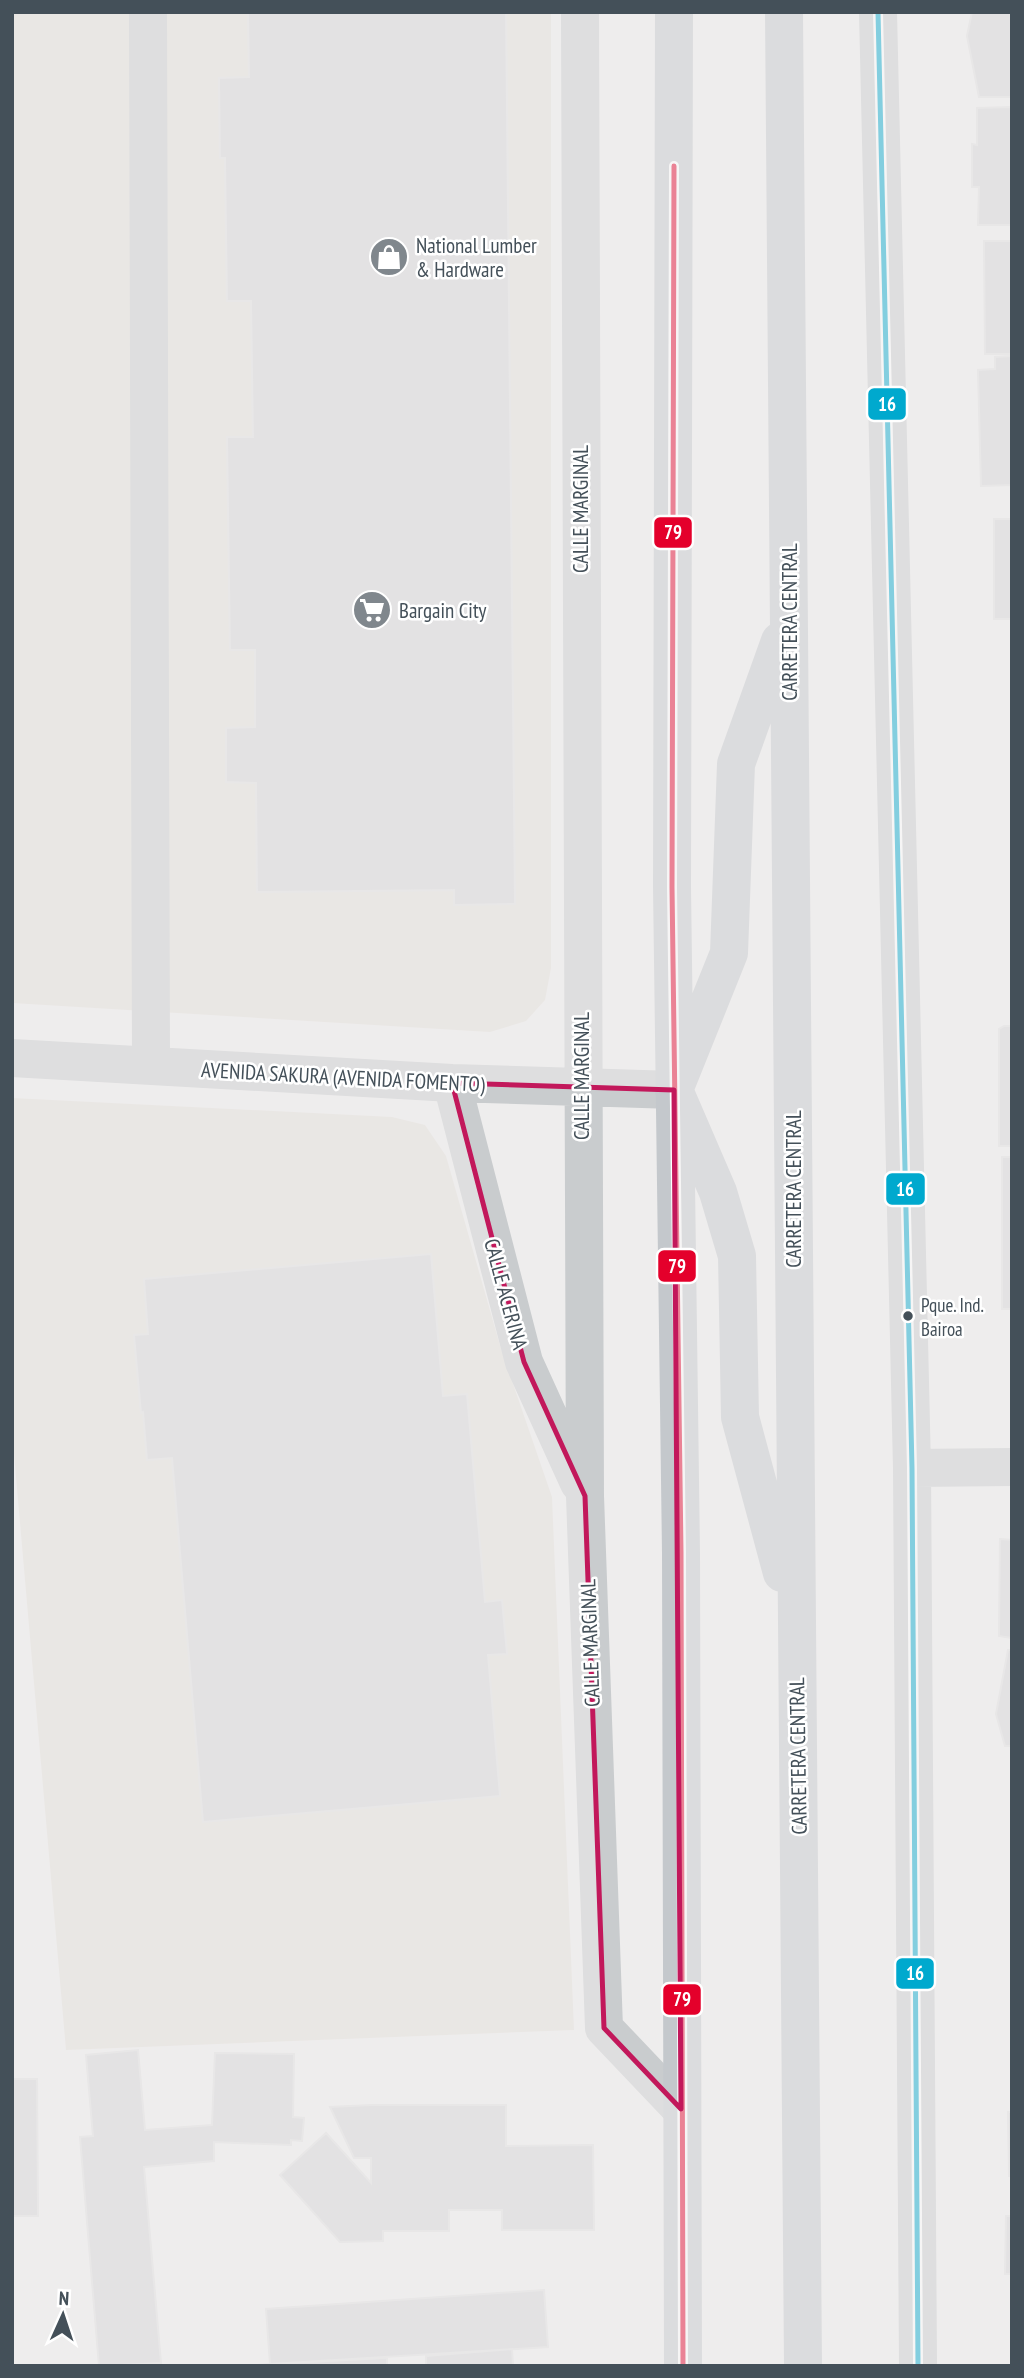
<svg xmlns="http://www.w3.org/2000/svg" width="1024" height="2378" viewBox="0 0 1024 2378" font-family="'PT Sans Narrow',sans-serif">
<style>
.commercial{fill:#e3e0da}
.building{fill:#d5d5d7;stroke:#dfdfe0;stroke-width:2}
.lines{fill:none;stroke-linecap:round;stroke-linejoin:round}
.street{stroke:#c9ccce;stroke-width:38}
.primary{stroke:#c4c8cc;stroke-width:38}
.bus-1-casing{stroke:#fff;stroke-width:10}
.bus-2-casing{stroke:#fff;stroke-width:10}
.bus-1{stroke:#00a9ce;stroke-width:5}
.bus-2{stroke:#e4002b;stroke-width:5}
.marked{fill:none;stroke:#c2185b;stroke-width:5;stroke-linejoin:round}
.bus-dot{fill:#445059;stroke:#fff;stroke-width:2.5}
.labels{text-anchor:middle;dominant-baseline:central;stroke-width:5;stroke-linejoin:round;paint-order:stroke}
.bus-label{font-size:19px;fill:#445059;stroke:#fff;text-anchor:start}
.poi-label{font-size:21px;fill:#445059;stroke:#fff;text-anchor:start}
.street-label{font-size:21px;fill:#445059;stroke:#fff}
.line-badge{stroke:#fff;stroke-width:2.5}
.badge-label{font-size:19px;text-anchor:middle;font-weight:bold;fill:#fff}
</style>
<rect width="100%" height="100%" fill="#eeeded"/>
<path class="commercial" d="M 12,12 L 551,12 L 551,968 L 545,1000 L 526,1021 L 490,1032 L 12,1003 Z
M 12,1098 L 392,1117 L 425,1125 L 446,1156 L 501,1349 L 552,1497 L 574,2030 L 66,2050 L 12,1431 Z"/>
<path class="building" d="M 248,12 L 506,12 L 515,904 L 454,905 L 454,890 L 257,892 L 256,783 L 226,782 L 226,728 L 255,727 L 255,650 L 230,650 L 227,437 L 253,437 L 251,301 L 227,301 L 225,158 L 220,158 L 219,78 L 249,77 Z
M 972,12 L 1012,12 L 1012,97 L 979,97 L 967,36 Z
M 1012,107 L 1012,225 L 978,225 L 979,187 L 972,187 L 972,144 L 977,145 L 977,108 Z
M 984,241 L 1012,241 L 1012,354 L 985,354 Z
M 1012,356 L 1012,485 L 981,486 L 978,370 L 995,369 L 995,357 Z
M 994,519 L 1012,519 L 1012,619 L 994,619 Z
M 1004,1026 L 1012,1026 L 1012,1146 L 999,1146 L 999,1029 Z
M 1002,1157 L 1012,1157 L 1012,1309 L 1002,1309 Z
M 431,1254 L 443,1396 L 467,1394 L 485,1602 L 502,1600 L 507,1654 L 488,1655 L 500,1796 L 203,1822 L 172,1458 L 147,1460 L 143,1412 L 141,1413 L 134,1335 L 148,1334 L 144,1279 Z
M 1000,1539 L 1012,1540 L 1012,1638 L 999,1636 Z
M 1008,1650 L 1012,1650 L 1012,1746 L 1005,1746 L 996,1714 Z
M 138,2050 L 145,2130 L 212,2125 L 215,2053 L 294,2054 L 293,2117 L 304,2118 L 302,2141 L 291,2140 L 291,2145 L 214,2142 L 214,2161 L 144,2167 L 161,2363 L 99,2366 L 80,2137 L 93,2136 L 86,2055 Z
M 12,2079 L 37,2079 L 38,2216 L 12,2216 Z
M 372,2105 L 506,2105 L 506,2146 L 593,2145 L 594,2230 L 502,2230 L 502,2210 L 449,2210 L 449,2231 L 383,2231 L 383,2241 L 340,2242 L 280,2175 L 326,2133 L 371,2183 L 371,2158 L 354,2158 L 330,2107 Z
M 1008,2112 L 1012,2112 L 1012,2176 L 1009,2176 Z
M 1006,2216 L 1012,2216 L 1012,2274 L 1005,2274 Z
M 544,2290 L 548,2347 L 270,2364 L 266,2309 Z
M 512,2349 L 513,2366 L 426,2366 L 426,2356 Z
M 387,2358 L 387,2366 L 258,2365 L 270,2364 Z"/>
<g class="lines">
<path class="street" d="M 148,12 L 151,1066
M 580,12 L 585,1496 L 604,2028 L 681,2109
M 878,12 L 912,1468 L 918,2366
M 12,1058 L 452,1083 L 674,1090
M 452,1083 L 524,1362 L 579,1483
M 912,1468 L 1012,1467"/>
<path class="primary" d="M 674,12 L 672,887 L 681,1553 L 683,2366
M 784,12 L 803,2366
M 780,641 L 736,764 L 729,953 L 674,1090 L 718,1192 L 737,1256 L 740,1417 L 782,1573"/>
<defs>
<path id="bus-1" d="M 878,12 L 912,1468 L 918,2366"/>
<path id="bus-2" d="M 674,166 L 672,887 L 681,1553 L 683,2366"/>
</defs>
<use href="#bus-1" class="bus-1-casing"/>
<use href="#bus-2" class="bus-2-casing"/>
<use href="#bus-1" class="bus-1"/>
<use href="#bus-2" class="bus-2"/>
</g>
<path d="M0 0H1024V2378H0ZM 452,1083 L 674,1090 L 681,2109 L 604,2028 L 585,1496 L 524,1362 Z" fill="#eeeded" fill-opacity=".55" fill-rule="evenodd"/>
<path class="marked" d="M 452,1083 L 674,1090 L 681,2109 L 604,2028 L 585,1496 L 524,1362 Z"/>
<defs>
<symbol id="shop-disc" viewBox="-11 -11 22 22"><circle r="9.5" fill="#80878d" stroke="#fff"/><path d="M-5-2.5h2.3a2.7 3.5 0 0 1 5.4 0H5L5.5 6h-11ZM-1.5-2.5h3a1.5 2.3 0 0 0-3 0Z" fill="#fff"/></symbol>
<symbol id="supermarket-disc" viewBox="-11 -11 22 22"><circle r="9.5" fill="#80878d" stroke="#fff"/><path d="M-6-5.5h2.5l.6 2H6L4.5 2H-2.5L-4.4-4H-6ZM-1.5 3.2a1.3 1.3 0 1 0 .1 0ZM3 3.2a1.3 1.3 0 1 0 .1 0Z" fill="#fff"/></symbol>
</defs>
<g fill-rule="evenodd">
<use href="#shop-disc" x="367" y="235" width="44" height="44"/>
<use href="#supermarket-disc" x="350" y="588" width="44" height="44"/>
</g>
<circle class="bus-dot" cx="908" cy="1316" r="6"/>
<g class="labels">
<g class="bus-label">
<text x="921" y="1305">Pque. Ind.<tspan x="921" dy="24">Bairoa</tspan></text>
</g>
<g class="poi-label">
<text x="416" y="245">National Lumber<tspan x="416" dy="24">&amp; Hardware</tspan></text>
<text x="399" y="610">Bargain City</text>
</g>
<g class="street-label">
<text transform="translate(580 509) rotate(-90)">CALLE MARGINAL</text>
<text transform="translate(789 622) rotate(-90)">CARRETERA CENTRAL</text>
<text transform="translate(581 1076) rotate(-90)">CALLE MARGINAL</text>
<text transform="translate(343 1077) rotate(3)">AVENIDA SAKURA (AVENIDA FOMENTO)</text>
<text transform="translate(793 1189) rotate(-90)">CARRETERA CENTRAL</text>
<text transform="translate(506 1294) rotate(75)">CALLE ACERINA</text>
<text transform="translate(590 1643) rotate(-92)">CALLE MARGINAL</text>
<text transform="translate(798 1756) rotate(-91)">CARRETERA CENTRAL</text>
</g>
</g>
<g class="line-badge">
<rect x="867" y="387" width="40" height="34" rx="7" fill="#00a9ce"/>
<rect x="653" y="516" width="40" height="33" rx="7" fill="#e4002b"/>
<rect x="885" y="1172" width="41" height="34" rx="7" fill="#00a9ce"/>
<rect x="657" y="1249" width="40" height="34" rx="7" fill="#e4002b"/>
<rect x="895" y="1957" width="40" height="33" rx="7" fill="#00a9ce"/>
<rect x="662" y="1983" width="40" height="33" rx="7" fill="#e4002b"/>
</g>
<g class="badge-label">
<text x="887" y="411">16</text>
<text x="673" y="539">79</text>
<text x="905" y="1196">16</text>
<text x="677" y="1273">79</text>
<text x="915" y="1980">16</text>
<text x="682" y="2006">79</text>
</g>
<rect width="1024" height="2378" fill="none" stroke="#445059" stroke-width="28"/>
<g transform="translate(63 2315) rotate(3)" stroke="#ffffff" stroke-width="5" paint-order="stroke">
<path d="M0-5L12 26L0 18L-12 26Z" fill="#445059"/>
<text y="-10" font-size="19" font-weight="bold" text-anchor="middle" fill="#445059">N</text>
</g>
</svg>
